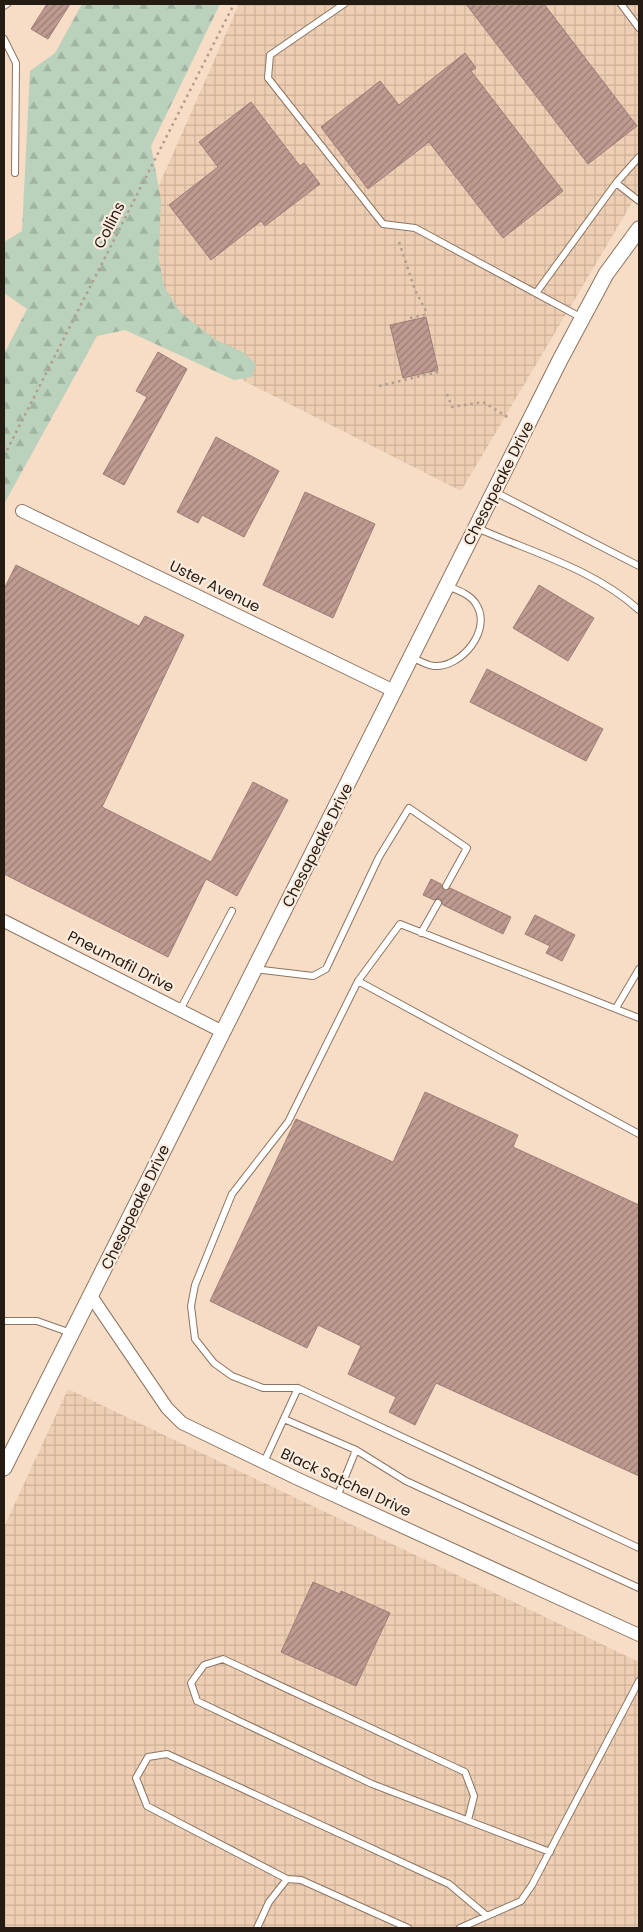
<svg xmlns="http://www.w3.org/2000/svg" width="643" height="1932" viewBox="0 0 643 1932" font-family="Poppins,sans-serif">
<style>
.industrial{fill:url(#industrial-grid)}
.forest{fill:url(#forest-firs)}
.building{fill:url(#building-hatch);stroke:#9e7e77}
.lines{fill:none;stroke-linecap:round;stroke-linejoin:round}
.service-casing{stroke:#8d7561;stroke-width:8}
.minor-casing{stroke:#8d7561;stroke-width:14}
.tertiary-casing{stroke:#8d7561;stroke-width:17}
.path{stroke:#b29d8c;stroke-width:2.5;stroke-dasharray:2.5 4;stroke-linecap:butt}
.service{stroke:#fff;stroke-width:6}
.minor{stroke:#fff;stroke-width:12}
.tertiary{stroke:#fff;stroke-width:15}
.labels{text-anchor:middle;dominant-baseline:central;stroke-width:4.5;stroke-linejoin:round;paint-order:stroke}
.street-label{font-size:15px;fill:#241b13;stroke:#fcecde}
</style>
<defs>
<pattern id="industrial-grid" width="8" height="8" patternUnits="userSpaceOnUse" patternTransform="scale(1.25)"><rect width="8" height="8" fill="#efcfb4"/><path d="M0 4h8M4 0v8" fill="none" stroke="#cdb19a"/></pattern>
<pattern id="forest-firs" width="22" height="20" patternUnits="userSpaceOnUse" patternTransform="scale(1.25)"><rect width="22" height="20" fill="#bad1bb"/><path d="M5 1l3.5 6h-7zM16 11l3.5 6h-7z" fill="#a0b3a0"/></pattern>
<pattern id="building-hatch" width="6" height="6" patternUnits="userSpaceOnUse" patternTransform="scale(1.25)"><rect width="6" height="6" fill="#be9a91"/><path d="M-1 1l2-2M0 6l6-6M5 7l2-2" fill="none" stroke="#9a7d75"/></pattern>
</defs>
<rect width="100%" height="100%" fill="#f7dcc6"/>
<path class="industrial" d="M 239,4 L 639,4 L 639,191 L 461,491 L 244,381 L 156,292 L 153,199 Z
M 68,1389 L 639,1662 L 639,1928 L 4,1928 L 4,1527 Z"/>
<path class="forest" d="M 82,4 L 220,4 L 151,146 L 161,200 L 159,259 L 164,286 L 181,313 L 216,340 L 243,352 L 256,364 L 252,377 L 234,380 L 125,330 L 97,336 L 4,504 L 4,354 L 27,309 L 4,293 L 4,242 L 22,231 L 30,71 L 55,53 Z"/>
<path class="building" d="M 47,4 L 70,4 L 48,39 L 31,29 Z
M 466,4 L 544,4 L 637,126 L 588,164 Z
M 465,53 L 476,68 L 471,71 L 563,191 L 503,238 L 429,142 L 368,189 L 321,127 L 380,81 L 399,105 Z
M 251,102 L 300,166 L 304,163 L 320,184 L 265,226 L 261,221 L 211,260 L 169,205 L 218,167 L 199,142 Z
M 426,317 L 438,370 L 403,378 L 390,325 Z
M 158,352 L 187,369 L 124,485 L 103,474 L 147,397 L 136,391 Z
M 216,437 L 279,471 L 244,537 L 202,515 L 198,523 L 177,512 Z
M 305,492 L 375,524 L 333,618 L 263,585 Z
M 16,565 L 139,626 L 145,616 L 184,635 L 102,807 L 211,862 L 253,782 L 288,800 L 237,896 L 206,879 L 168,957 L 4,874 L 4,589 Z
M 539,585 L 594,618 L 568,661 L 513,628 Z
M 487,669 L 603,729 L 586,761 L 470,702 Z
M 431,879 L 441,884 L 444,891 L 450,888 L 511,917 L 503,934 L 443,905 L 440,898 L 434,900 L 423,895 Z
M 535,915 L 575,935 L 562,961 L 546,953 L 550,946 L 525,934 Z
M 425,1092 L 518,1135 L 513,1147 L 639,1205 L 639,1476 L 436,1383 L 415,1425 L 389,1412 L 396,1397 L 348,1374 L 361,1346 L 318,1325 L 307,1348 L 210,1301 L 296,1119 L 393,1162 Z
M 313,1582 L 340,1594 L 341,1591 L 390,1613 L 356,1686 L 281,1652 Z"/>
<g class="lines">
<defs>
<path id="service" d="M 344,4 L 270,55 L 268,78 L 383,224 L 415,228 L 582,318
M 621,4 L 639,28
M 4,6 L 7,4
M 4,39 L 16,63 L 15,173
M 616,183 L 639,201
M 536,293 L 616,183 L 639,157
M 495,492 L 639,566
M 477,528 C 531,552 594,569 639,610
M 412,657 C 419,661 426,665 434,666 C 461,668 493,630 476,604 C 470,594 457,590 447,586
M 421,933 L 438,903
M 254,969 L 313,976 L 326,969 L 379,857 L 409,808 L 467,848 L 446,886
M 358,981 L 639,1134
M 616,1008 L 639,969
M 180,1010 L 232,911
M 639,1018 L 400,924 L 358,981 L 288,1122 L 232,1194 L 195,1285 L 191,1306 L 195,1339 L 214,1363 L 232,1376 L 263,1388 L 298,1388 L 639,1548
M 4,1321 L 37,1321 L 71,1333
M 284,1419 L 356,1450 L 337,1497
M 356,1450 L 406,1481 L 639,1588
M 264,1462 L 298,1388
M 468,1820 L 474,1796 L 465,1772 L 223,1659 L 204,1665 L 191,1683 L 197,1701 L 372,1784 L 550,1852
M 287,1879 L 147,1806 L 136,1778 L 148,1757 L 167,1754 L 449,1884 L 487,1916
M 257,1928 L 269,1902 L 287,1879 L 301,1880 L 408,1928
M 460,1928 L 521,1901 L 532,1885 L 639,1681"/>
<path id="minor" d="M 22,511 L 394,691
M 4,921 L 223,1032
M 91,1296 L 167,1408 L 182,1423 L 298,1479 L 639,1635"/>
<path id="tertiary" d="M 4,1468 L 561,358 L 606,274 L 639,229"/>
</defs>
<use href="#service" class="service-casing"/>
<use href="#minor" class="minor-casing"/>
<use href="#tertiary" class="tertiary-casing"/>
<path class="path" d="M 399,242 L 415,290 L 426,311
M 410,318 L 428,314
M 379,386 L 442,371
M 447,394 L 452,407 L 483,402 L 511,419
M 4,456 L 234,4"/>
<use href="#service" class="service"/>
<use href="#minor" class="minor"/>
<use href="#tertiary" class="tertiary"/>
</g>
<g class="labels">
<g class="street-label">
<text transform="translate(109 225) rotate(-63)">Collins</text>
<text transform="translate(498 483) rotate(-63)">Chesapeake Drive</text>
<text transform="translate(215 586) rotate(26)">Uster Avenue</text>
<text transform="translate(317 845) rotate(-63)">Chesapeake Drive</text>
<text transform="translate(121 961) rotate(27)">Pneumafil Drive</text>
<text transform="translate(135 1207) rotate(-64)">Chesapeake Drive</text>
<text transform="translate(346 1482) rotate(25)">Black Satchel Drive</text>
</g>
</g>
<rect width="643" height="1932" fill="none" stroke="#241b13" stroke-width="10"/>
</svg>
